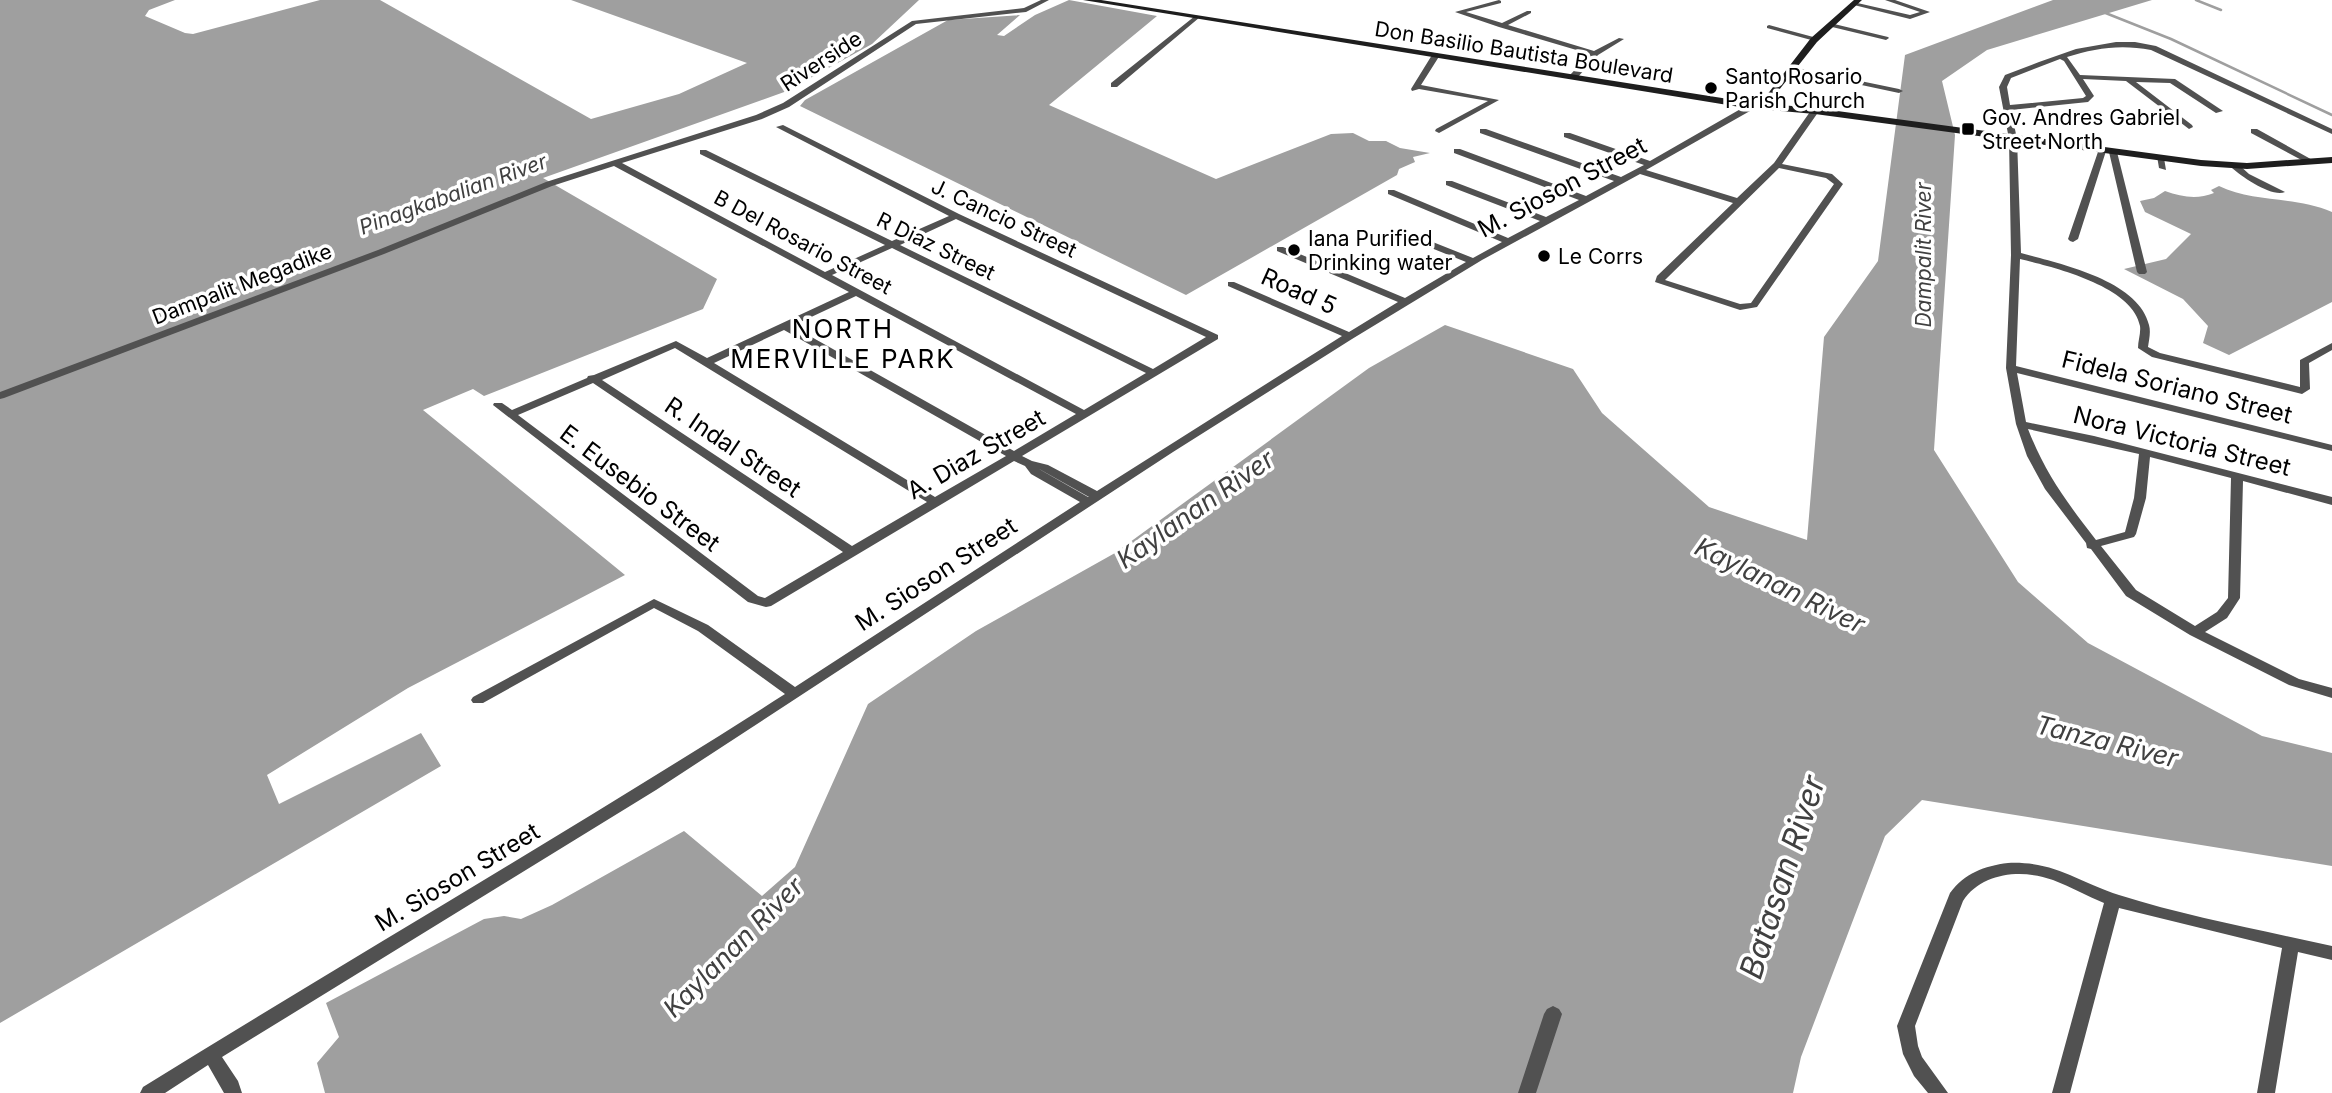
<svg xmlns="http://www.w3.org/2000/svg" width="2332" height="1093" viewBox="0 0 2332 1093" font-family="Inter,sans-serif">
<style>
.water{fill:#9f9f9f}
.lines{fill:none;stroke-linecap:round;stroke-linejoin:round}
.stream{stroke:#9f9f9f;stroke-width:2.5}
.street{fill:#515151;fill-rule:evenodd}
.secondary{fill:#1e1e1e;fill-rule:evenodd}
.poi-dot{fill:#000;stroke:#fff;stroke-width:2.5}
.labels{text-anchor:middle;dominant-baseline:central;stroke-width:7;stroke-linejoin:round;paint-order:stroke}
.far-street-label{font-size:21px;fill:#000;stroke:#fff}
.far-poi-label{font-size:21px;fill:#000;stroke:#fff;text-anchor:start}
.far-water-label{font-size:21px;font-style:italic;fill:#404040;stroke:#fff}
.street-label{font-size:24px;fill:#000;stroke:#fff}
.neighbourhood-label{font-size:26px;letter-spacing:2px;fill:#000;stroke:#fff}
.water-label{font-size:26px;font-style:italic;fill:#404040;stroke:#fff}
.near-water-label{font-size:32px;font-style:italic;fill:#404040;stroke:#fff}
</style>
<rect width="100%" height="100%" fill="#fff"/>
<path class="water" d="M 0,0 L 175,0 L 149,10 L 145,16 L 185,33 L 193,34 L 320,0 L 380,0 L 591,119 L 679,94 L 747,63 L 571,0 L 919,0 L 872,44 L 787,91 L 543,178 L 717,279 L 703,309 L 484,396 L 473,389 L 423,410 L 625,575 L 408,688 L 267,775 L 279,804 L 421,733 L 441,766 L 0,1023 Z
M 1069,0 L 1157,16 L 1049,105 L 1216,179 L 1331,134 L 1353,133 L 1369,141 L 1386,141 L 1400,148 L 1430,153 L 1413,157 L 1415,162 L 1399,169 L 1397,175 L 1186,295 L 800,106 L 805,100 L 948,20 L 1020,15 L 997,35 L 1004,36 L 1035,15 Z
M 2053,0 L 2152,0 L 1987,50 L 1942,81 L 1955,135 L 1934,450 L 2018,582 L 2088,643 L 2262,736 L 2332,753 L 2332,866 L 1922,800 L 1885,836 L 1801,1057 L 1793,1093 L 325,1093 L 317,1063 L 339,1037 L 326,1003 L 484,919 L 504,916 L 521,919 L 552,905 L 684,831 L 762,896 L 795,867 L 868,704 L 976,631 L 1115,553 L 1369,368 L 1445,325 L 1573,369 L 1602,413 L 1709,507 L 1807,540 L 1824,337 L 1878,261 L 1905,55 Z
M 2219,186 C 2254,203 2296,196 2332,212 L 2332,302 L 2229,355 L 2203,343 L 2208,326 L 2183,299 L 2124,269 L 2166,259 L 2191,234 L 2145,212 L 2140,201 L 2154,198 L 2165,191 C 2182,197 2197,200 2214,193 L 2211,190 Z"/>
<g class="lines">
<path class="stream" d="M 2196,0 L 2221,10
M 2103,12 L 2171,39 L 2332,115"/>
<path class="street" d="M 1041,0 L 1049,0 L 1026,12 L 916,24 L 789,107 L 762,119 L 622,163 L 825,272 L 885,245 L 700,154 L 700,150 L 706,150 L 892,241 L 949,216 L 776,127 L 783,125 L 959,214 L 1218,335 L 1218,339 L 1022,456 L 1032,461 L 1048,465 L 1097,491 L 1342,336 L 1228,286 L 1228,282 L 1234,282 L 1349,332 L 1398,302 L 1277,251 L 1277,247 L 1283,247 L 1405,298 L 1466,262 L 1394,233 L 1394,229 L 1400,229 L 1473,258 L 1502,242 L 1388,194 L 1388,190 L 1394,190 L 1508,238 L 1540,221 L 1446,185 L 1446,181 L 1452,181 L 1546,217 L 1579,200 L 1454,153 L 1454,149 L 1460,149 L 1586,196 L 1614,181 L 1480,133 L 1480,129 L 1486,129 L 1621,177 L 1644,165 L 1564,137 L 1564,133 L 1570,133 L 1650,161 L 1751,103 L 1757,103 L 1757,107 L 1646,170 L 1737,198 L 1774,163 L 1812,109 L 1815,109 L 1819,111 L 1782,164 L 1832,174 L 1843,184 L 1757,307 L 1740,310 L 1655,282 L 1657,276 L 1733,203 L 1640,174 L 1482,260 L 1352,339 L 1173,452 L 656,790 L 222,1057 L 238,1081 L 242,1093 L 224,1093 L 208,1065 L 165,1093 L 140,1093 L 143,1087 C 356,955 574,829 785,694 L 698,631 L 654,608 L 483,703 L 473,703 L 471,700 L 473,697 L 654,599 L 708,625 L 795,687 L 1080,502 L 1031,474 L 1025,466 L 1014,461 L 771,606 L 766,607 L 748,602 L 493,405 L 494,403 L 502,403 L 512,410 L 587,378 L 588,376 L 594,375 L 676,341 L 707,358 L 849,292 L 614,166 L 552,186 L 384,254 L 4,398 L 0,399 L 0,392 L 378,250 L 546,182 L 756,115 L 783,103 L 912,21 L 1024,8 ZM 1779,168 L 1826,178 L 1834,184 L 1751,303 L 1740,304 L 1665,280 ZM 956,219 L 1206,337 L 1153,369 L 900,245 ZM 892,248 L 1146,373 L 1084,410 L 832,275 ZM 856,296 L 1076,414 L 1014,451 L 792,326 ZM 784,330 L 1006,456 L 935,497 L 714,363 ZM 675,348 L 927,502 L 852,546 L 602,380 ZM 593,383 L 843,552 L 765,598 L 758,596 L 518,415 ZM 1039,469 L 1041,470 L 1089,497 L 1088,497 Z
M 1499,0 L 1501,1 L 1501,3 L 1466,12 L 1502,23 L 1527,11 L 1531,11 L 1531,13 L 1508,25 L 1594,51 L 1619,38 L 1624,39 L 1598,55 L 1576,79 L 1570,79 L 1570,75 L 1590,54 L 1499,27 L 1455,12 Z
M 1885,0 L 1895,0 L 1930,12 L 1910,19 L 1850,4 L 1853,2 L 1910,15 L 1920,12 Z
M 1195,16 L 1200,17 L 1117,87 L 1111,87 L 1111,83 Z
M 1830,23 L 1888,37 L 1889,38 L 1886,40 L 1828,26 L 1827,25 Z
M 1769,25 L 1817,38 L 1818,39 L 1815,41 L 1767,28 L 1767,26 Z
M 2116,42 L 2135,42 L 2156,46 L 2332,129 L 2332,134 L 2151,50 C 2121,44 2095,48 2067,57 L 2080,75 L 2175,79 L 2223,111 L 2216,113 L 2170,83 L 2136,82 L 2192,125 L 2193,127 L 2189,129 L 2126,81 L 2083,79 L 2094,96 L 2088,102 L 2011,110 L 2017,139 L 2021,253 C 2058,263 2139,280 2149,325 C 2151,332 2149,340 2148,347 L 2160,353 L 2300,387 L 2300,360 L 2332,343 L 2332,350 L 2309,363 L 2310,389 L 2302,394 L 2152,357 L 2138,348 C 2138,341 2141,333 2140,326 C 2133,286 2053,267 2020,259 L 2016,366 L 2332,445 L 2332,451 L 2017,373 L 2026,422 L 2094,436 L 2332,497 L 2332,505 L 2243,481 L 2240,598 L 2227,618 L 2205,632 L 2299,679 L 2332,688 L 2332,698 L 2289,685 L 2190,635 L 2126,596 L 2091,549 L 2087,548 L 2086,543 L 2045,489 L 2027,456 L 2016,424 L 2006,368 L 2011,255 L 2009,139 L 1999,87 L 2005,75 L 2039,62 L 2076,49 ZM 2060,59 L 2064,61 L 2086,96 L 2083,98 L 2010,105 L 2007,87 L 2011,78 ZM 2028,429 L 2139,454 L 2134,498 L 2125,532 L 2096,540 C 2066,501 2046,475 2028,429 ZM 2150,457 L 2231,478 L 2228,598 L 2217,612 L 2195,626 L 2136,590 L 2101,546 L 2134,537 L 2136,534 L 2146,498 Z
M 1436,53 L 1440,55 L 1421,85 L 1499,100 L 1439,133 L 1435,131 L 1436,129 L 1488,101 L 1419,89 L 1412,91 L 1411,89 L 1432,55 Z
M 1788,66 L 1899,89 L 1903,91 L 1899,93 L 1791,70 L 1787,68 Z
M 2251,129 L 2257,129 L 2316,162 L 2309,164 L 2251,133 Z
M 2099,149 L 2106,151 L 2078,239 L 2073,242 L 2070,241 L 2068,239 Z
M 2110,150 L 2117,152 L 2147,272 L 2145,274 L 2139,274 L 2137,272 L 2109,152 Z
M 2157,156 L 2164,158 L 2166,170 L 2159,168 Z
M 2232,164 L 2238,164 L 2249,174 L 2285,192 C 2273,198 2242,177 2232,168 Z
M 2008,863 C 2055,861 2078,882 2119,895 C 2189,917 2261,930 2332,946 L 2332,960 L 2298,952 L 2275,1093 L 2257,1093 L 2282,948 L 2119,908 L 2070,1093 L 2052,1093 L 2104,903 C 2087,896 2071,887 2053,880 C 2023,869 1982,872 1963,901 L 1915,1026 L 1918,1046 L 1922,1057 L 1948,1093 L 1928,1093 L 1914,1076 L 1903,1054 L 1897,1026 L 1950,893 C 1965,873 1984,866 2008,863 Z
M 1553,1006 L 1559,1009 L 1562,1014 L 1536,1093 L 1518,1093 L 1544,1014 L 1547,1009 Z"/>
<path class="secondary" d="M 1083,0 L 1101,0 L 1760,104 L 1811,38 L 1854,0 L 1862,0 L 1817,42 L 1768,104 L 1815,108 L 2201,160 L 2247,163 L 2332,157 L 2332,163 L 2247,169 L 2201,166 L 1815,114 L 1746,108 Z"/>
</g>
<g class="poi-dot">
<circle cx="1711" cy="88" r="7"/>
<rect x="1961" y="122" width="14" height="14" rx="3.5"/>
<circle cx="1294" cy="250" r="7"/>
<circle cx="1544" cy="256" r="7"/>
</g>
<g class="labels">
<g class="far-street-label">
<text transform="translate(1524 52) rotate(9)">Don Basilio Bautista Boulevard</text>
<text transform="translate(821 61) rotate(-33)">Riverside</text>
<text transform="translate(1004 218) rotate(25)">J. Cancio Street</text>
<text transform="translate(803 242) rotate(28)">B Del Rosario Street</text>
<text transform="translate(936 246) rotate(26)">R Diaz Street</text>
<text transform="translate(242 284) rotate(-21)">Dampalit Megadike</text>
</g>
<g class="far-poi-label">
<text x="1725" y="76">Santo Rosario<tspan x="1725" dy="24">Parish Church</tspan></text>
<text x="1982" y="117">Gov. Andres Gabriel<tspan x="1982" dy="24">Street North</tspan></text>
<text x="1308" y="238">Iana Purified<tspan x="1308" dy="24">Drinking water</tspan></text>
<text x="1558" y="256">Le Corrs</text>
</g>
<g class="far-water-label">
<text transform="translate(453 194) rotate(-20)">Pinagkabalian River</text>
<text transform="translate(1923 255) rotate(-90)">Dampalit River</text>
</g>
<g class="street-label">
<text transform="translate(1562 187) rotate(-28)">M. Sioson Street</text>
<text transform="translate(1299 291) rotate(24)">Road 5</text>
<text transform="translate(2177 387) rotate(14)">Fidela Soriano Street</text>
<text transform="translate(2182 441) rotate(14)">Nora Victoria Street</text>
<text transform="translate(733 447) rotate(34)">R. Indal Street</text>
<text transform="translate(976 454) rotate(-30)">A. Diaz Street</text>
<text transform="translate(640 488) rotate(37)">E. Eusebio Street</text>
<text transform="translate(936 574) rotate(-33)">M. Sioson Street</text>
<text transform="translate(457 877) rotate(-31)">M. Sioson Street</text>
</g>
<g class="neighbourhood-label">
<text x="843" y="328">NORTH<tspan x="843" dy="30">MERVILLE PARK</tspan></text>
</g>
<g class="water-label">
<text transform="translate(1195 509) rotate(-35)">Kaylanan River</text>
<text transform="translate(1780 585) rotate(26)">Kaylanan River</text>
<text transform="translate(2107 741) rotate(14)">Tanza River</text>
<text transform="translate(733 947) rotate(-45)">Kaylanan River</text>
</g>
<g class="near-water-label">
<text transform="translate(1782 877) rotate(-72)">Batasan River</text>
</g>
</g>
</svg>
